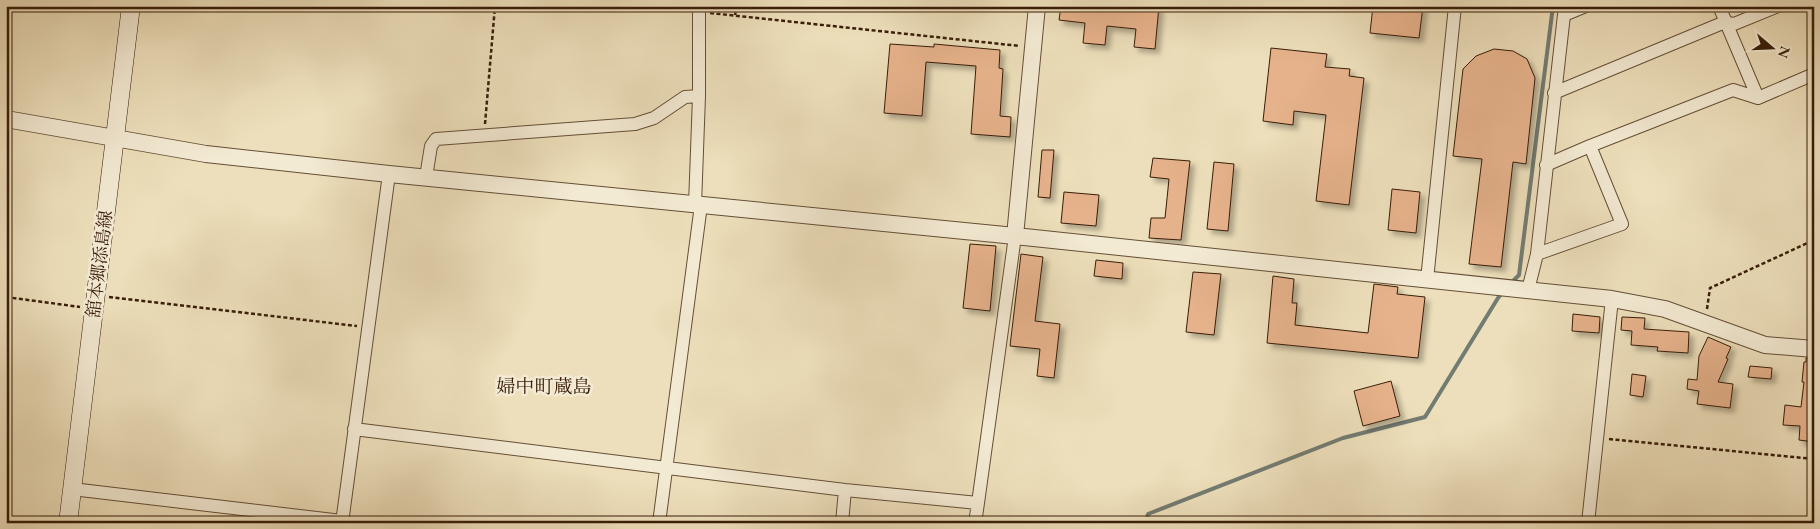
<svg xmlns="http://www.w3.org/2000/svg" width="1820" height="529" viewBox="0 0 1820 529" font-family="'EB Garamond','Noto Serif JP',serif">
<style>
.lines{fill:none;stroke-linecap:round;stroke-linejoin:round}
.stream{stroke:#737c72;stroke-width:4}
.building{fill:#e6b28b;stroke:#381d09;filter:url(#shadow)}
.minor-casing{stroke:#654e36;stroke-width:14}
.tertiary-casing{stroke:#654e36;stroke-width:18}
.secondary-casing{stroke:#381d09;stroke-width:19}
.path{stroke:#381d09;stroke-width:2.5;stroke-dasharray:4 2.5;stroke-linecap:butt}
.minor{stroke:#f3ead3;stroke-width:12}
.tertiary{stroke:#f3ead3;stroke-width:16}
.secondary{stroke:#f3ead3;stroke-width:18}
.labels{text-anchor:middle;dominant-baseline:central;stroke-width:5;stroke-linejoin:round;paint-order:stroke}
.street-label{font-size:18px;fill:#381d09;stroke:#f3ead3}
.neighbourhood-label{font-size:19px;fill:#381d09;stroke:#f3ead3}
</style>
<defs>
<filter id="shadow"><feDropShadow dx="4.5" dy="4.5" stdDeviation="2.5" flood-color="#0004"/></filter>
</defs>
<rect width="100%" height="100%" fill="#eddfbb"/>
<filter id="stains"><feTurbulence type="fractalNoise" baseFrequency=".004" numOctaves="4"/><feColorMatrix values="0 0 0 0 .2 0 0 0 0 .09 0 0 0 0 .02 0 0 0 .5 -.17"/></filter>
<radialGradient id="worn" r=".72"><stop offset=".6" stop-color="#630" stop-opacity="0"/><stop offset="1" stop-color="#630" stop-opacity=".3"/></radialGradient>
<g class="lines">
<path class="stream" d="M 1511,283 L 1519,275 L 1553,6
M 1146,523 L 1148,514 L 1343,438 L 1425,417 L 1498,298 L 1503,292"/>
</g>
<path class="building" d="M 1061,6 L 1159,6 L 1155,49 L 1134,47 L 1136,29 L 1107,26 L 1105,45 L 1083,43 L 1085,23 L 1059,20 Z
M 1373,6 L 1423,6 L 1419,38 L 1370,33 Z
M 890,44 L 934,47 L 934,44 L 1000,50 L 999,68 L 1003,69 L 1000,116 L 1011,117 L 1010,137 L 971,134 L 976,66 L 926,62 L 922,116 L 884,113 Z
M 1271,48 L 1327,54 L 1325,67 L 1350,69 L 1349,76 L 1364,78 L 1349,205 L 1316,201 L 1326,115 L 1294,111 L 1293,125 L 1263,121 Z
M 1494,49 L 1513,51 L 1527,59 L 1535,78 L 1526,164 L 1513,162 L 1501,267 L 1469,264 L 1482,159 L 1453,156 L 1463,69 L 1476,56 Z
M 1042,150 L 1054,150 L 1050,198 L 1038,197 Z
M 1153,158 L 1190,161 L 1181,240 L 1149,238 L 1151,218 L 1165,218 L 1169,179 L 1150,177 Z
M 1214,162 L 1234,164 L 1228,231 L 1207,229 Z
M 1392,189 L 1420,192 L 1416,233 L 1388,230 Z
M 1064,192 L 1099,195 L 1096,226 L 1061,223 Z
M 970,244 L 996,246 L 990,311 L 963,308 Z
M 1021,254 L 1043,257 L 1035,321 L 1060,324 L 1054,378 L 1037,376 L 1040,349 L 1010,346 Z
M 1096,260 L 1123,263 L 1122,279 L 1094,276 Z
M 1193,272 L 1221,274 L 1214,335 L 1186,332 Z
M 1273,276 L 1294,279 L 1292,303 L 1297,303 L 1295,325 L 1368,333 L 1374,284 L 1398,287 L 1397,294 L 1425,297 L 1418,358 L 1267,343 Z
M 1573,314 L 1600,317 L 1599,333 L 1572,331 Z
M 1622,317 L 1645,318 L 1644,329 L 1689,332 L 1688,353 L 1657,351 L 1658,347 L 1631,345 L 1632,331 L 1621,330 Z
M 1708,337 L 1731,347 L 1726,358 L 1728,359 L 1718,382 L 1733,384 L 1730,408 L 1697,404 L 1699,391 L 1687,389 L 1688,379 L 1697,380 L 1699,356 Z
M 1806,358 L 1814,359 L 1814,442 L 1799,440 L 1800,426 L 1783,425 L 1785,405 L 1801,407 L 1804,382 L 1802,382 L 1804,362 L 1806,362 Z
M 1750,366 L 1772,368 L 1771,379 L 1748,377 Z
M 1632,374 L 1646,376 L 1643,397 L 1630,395 Z
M 1391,381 L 1400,416 L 1363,426 L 1354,391 Z"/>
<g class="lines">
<defs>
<path id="minor" d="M 1719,6 L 1758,98
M 1564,15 L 1586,6
M 1554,93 L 1725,22 L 1734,24 L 1778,6
M 699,96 L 699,11
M 1546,165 L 1590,146 L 1733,90 L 1758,98 L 1814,74
M 426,177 L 431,146 L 436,139 L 635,124 L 654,118 L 685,97 L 699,96 L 695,205
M 1537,254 L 1622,224 L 1590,146
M 1427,280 L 1455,6
M 1528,290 L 1537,254 L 1565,6
M 354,429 L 845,490 L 978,503 L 1015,236
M 72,489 L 342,521
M 342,523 L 389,174
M 659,523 L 701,205
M 842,523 L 845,490
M 975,523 L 978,503
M 1588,523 L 1612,299"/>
<path id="tertiary" d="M 6,119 L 206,154 L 389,174 L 1015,236 L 1612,299 L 1665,309 L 1765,345 L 1814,349
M 1015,236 L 1037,6"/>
<path id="secondary" d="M 68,523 L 131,6"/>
</defs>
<use href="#minor" class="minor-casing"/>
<use href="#tertiary" class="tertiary-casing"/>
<use href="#secondary" class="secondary-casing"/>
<path class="path" d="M 659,6 L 687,10
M 710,13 L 1020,46
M 735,15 L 737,6
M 485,124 L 495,6
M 6,297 L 80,307
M 109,297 L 357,326
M 1707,309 L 1710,288 L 1814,240
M 1609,439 L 1814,459"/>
<use href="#minor" class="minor"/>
<use href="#tertiary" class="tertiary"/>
<use href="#secondary" class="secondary"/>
</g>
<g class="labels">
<g class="street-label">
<text transform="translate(99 264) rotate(-83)">舘本郷添島線</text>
</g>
<g class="neighbourhood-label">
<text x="544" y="386">婦中町蔵島</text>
</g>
</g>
<rect width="1820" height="529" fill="none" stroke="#eddfbb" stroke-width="25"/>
<rect x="8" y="8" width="1805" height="514" fill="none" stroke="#381d09" stroke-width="2.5"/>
<rect x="12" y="12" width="1795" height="504" fill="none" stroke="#381d09"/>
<g transform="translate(1772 48) rotate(109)" stroke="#f3ead3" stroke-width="4" paint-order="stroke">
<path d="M0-4L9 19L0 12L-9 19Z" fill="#381d09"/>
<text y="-8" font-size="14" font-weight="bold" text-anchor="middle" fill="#381d09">N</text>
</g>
<rect width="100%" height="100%" filter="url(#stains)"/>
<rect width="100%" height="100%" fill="url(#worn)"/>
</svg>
